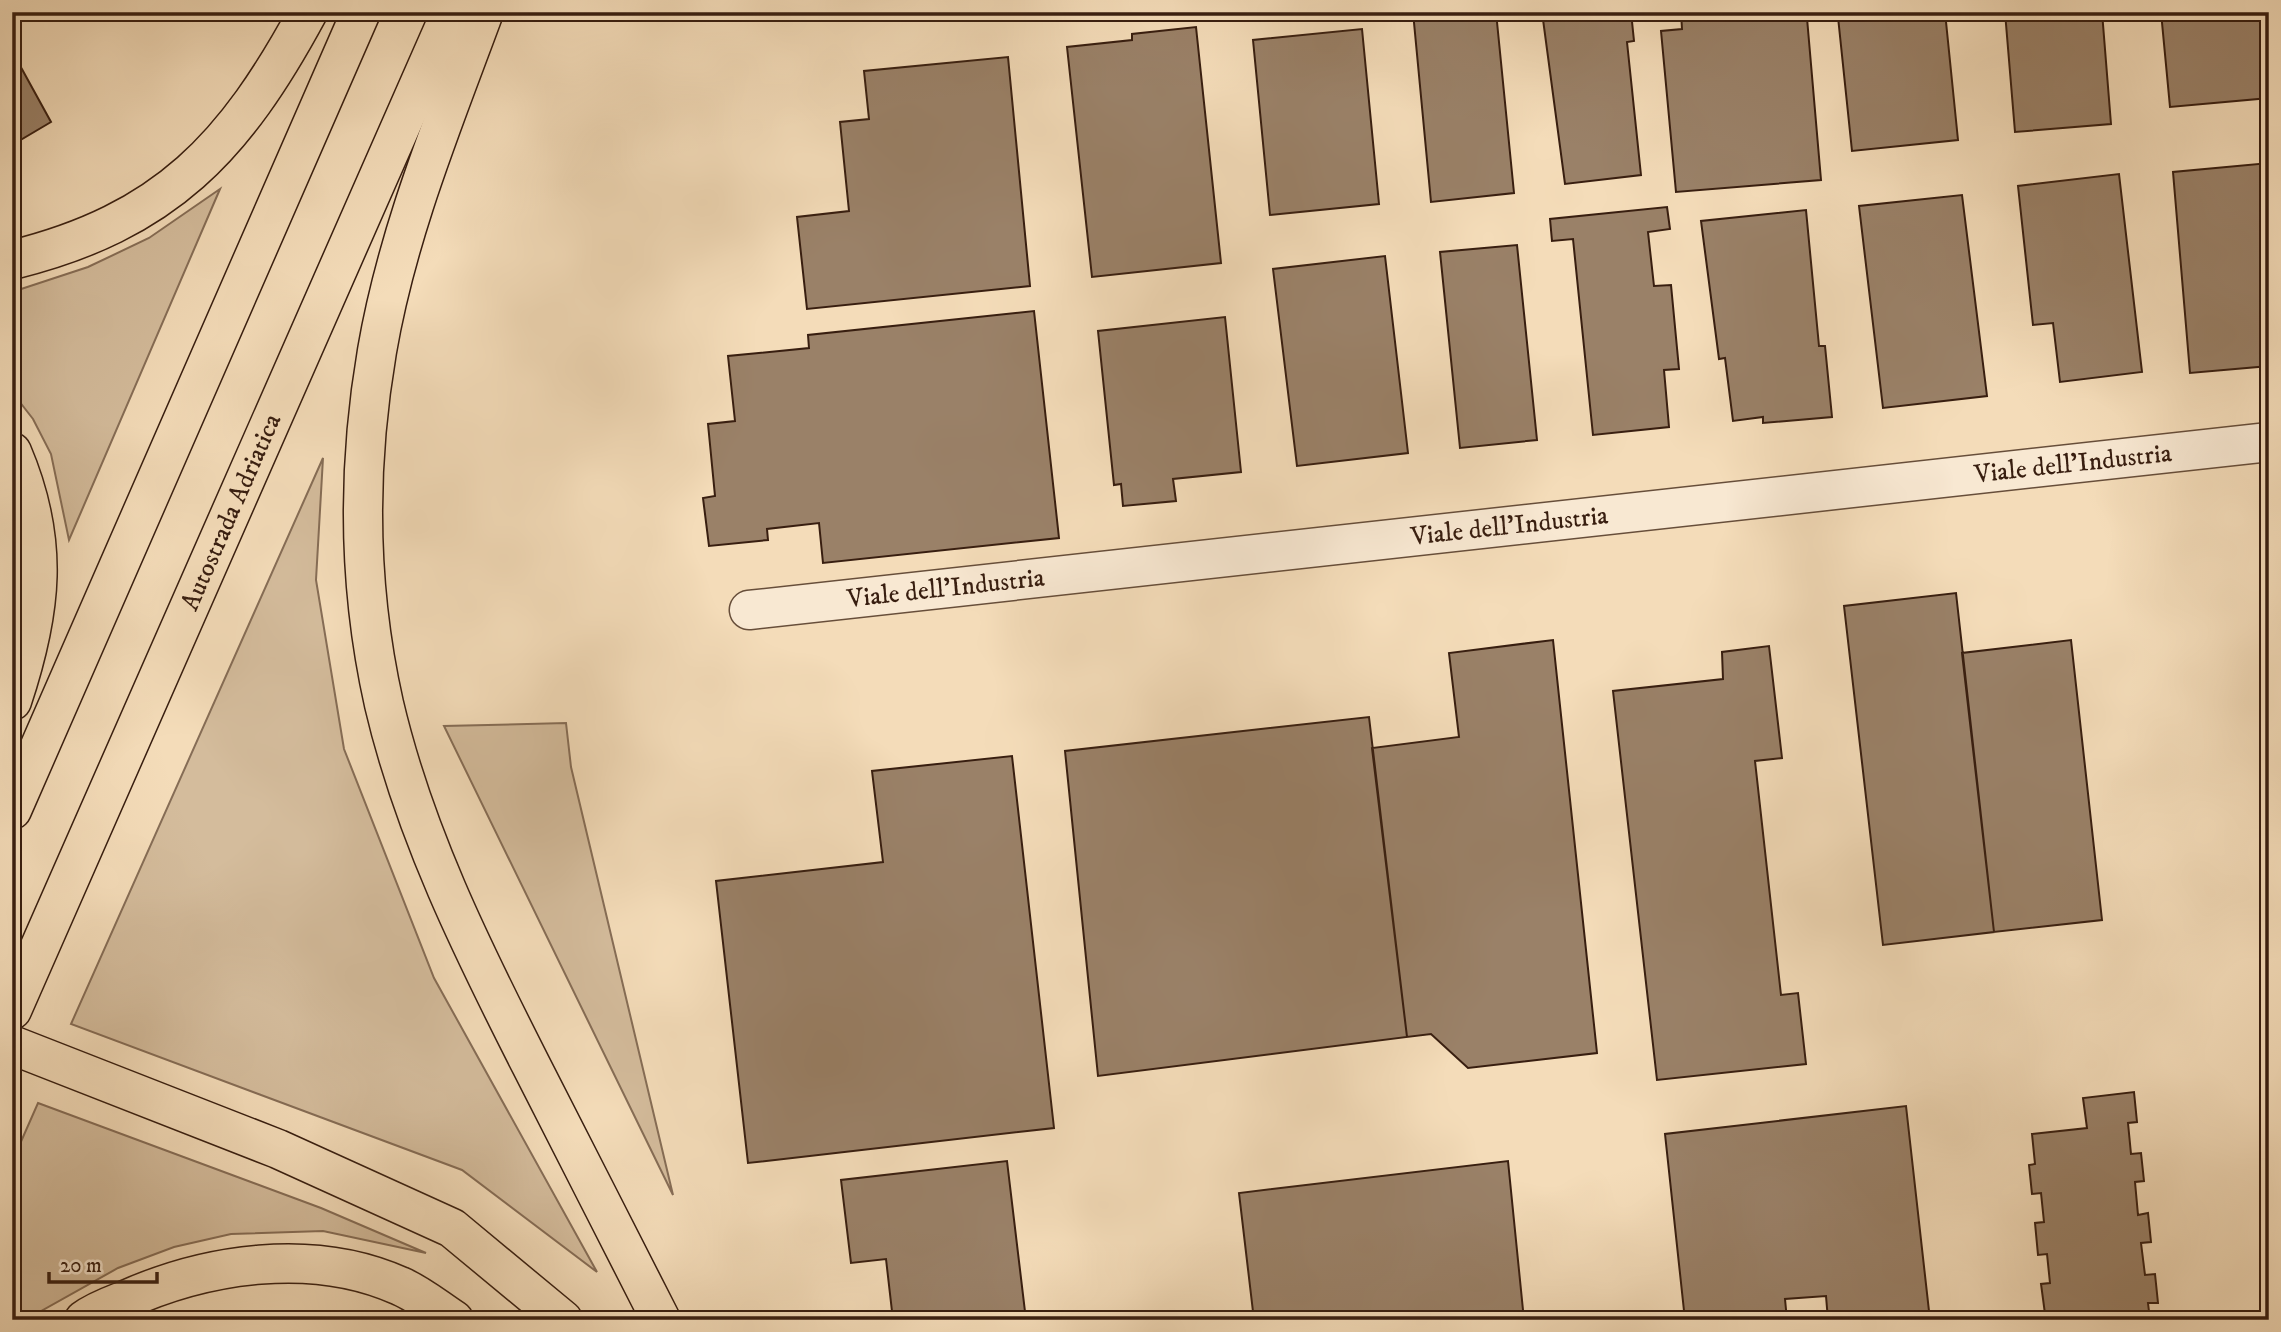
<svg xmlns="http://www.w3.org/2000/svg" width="2281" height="1332" viewBox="0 0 2281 1332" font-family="'IM FELL DW Pica',serif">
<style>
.green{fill:#d4bc9c;stroke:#866d56;stroke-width:2}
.building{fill:#9a8168;stroke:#381e10;stroke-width:2}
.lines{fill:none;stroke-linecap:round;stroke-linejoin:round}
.street-casing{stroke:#674e3a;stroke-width:41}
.highway-casing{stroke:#381e10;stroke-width:41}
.street{stroke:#f8e8d2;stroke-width:38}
.highway{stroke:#f4dcb9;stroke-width:38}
.labels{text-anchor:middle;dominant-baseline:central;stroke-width:7;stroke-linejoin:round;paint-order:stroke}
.street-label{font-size:26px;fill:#381e10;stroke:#f8e8d2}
</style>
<rect width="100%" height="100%" fill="#f4dcb9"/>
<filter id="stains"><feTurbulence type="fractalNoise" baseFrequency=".00286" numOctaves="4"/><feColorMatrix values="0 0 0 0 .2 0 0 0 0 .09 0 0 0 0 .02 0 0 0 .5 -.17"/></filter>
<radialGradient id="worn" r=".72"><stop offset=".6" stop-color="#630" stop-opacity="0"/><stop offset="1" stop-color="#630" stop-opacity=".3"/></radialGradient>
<path class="green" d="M 220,189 L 69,540 L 51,454 L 33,419 L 12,392 L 12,292 L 88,267 L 149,238 Z
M 323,458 L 316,580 L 344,749 L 434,978 L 597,1272 L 462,1170 L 71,1024 Z
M 566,723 L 571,767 L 673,1195 L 444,726 Z
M 38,1103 L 321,1208 L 426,1253 L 323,1231 L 231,1234 L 174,1247 L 118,1268 L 25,1320 L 12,1320 L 12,1162 Z"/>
<path class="building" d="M 1413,12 L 1496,12 L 1514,193 L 1431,202 Z
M 1542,12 L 1631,12 L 1634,41 L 1627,42 L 1641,175 L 1565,184 Z
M 1681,12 L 1785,12 L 1786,20 L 1807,18 L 1821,180 L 1676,192 L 1661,31 L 1682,29 Z
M 1835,12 L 1945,12 L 1958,140 L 1852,151 L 1838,17 L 1835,18 Z
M 2005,12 L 2102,12 L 2111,124 L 2015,132 Z
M 2161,12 L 2262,12 L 2269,98 L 2170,107 Z
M 1196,27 L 1221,263 L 1092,277 L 1067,47 L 1132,40 L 1132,34 Z
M 1362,29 L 1379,204 L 1270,215 L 1253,40 Z
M 12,51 L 51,122 L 12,145 Z
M 1008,57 L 1030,286 L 807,309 L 797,217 L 849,211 L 840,122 L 869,119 L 864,71 Z
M 2269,163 L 2269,366 L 2190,373 L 2173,172 Z
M 2119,174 L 2142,372 L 2060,382 L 2053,323 L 2033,325 L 2018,186 Z
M 1962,195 L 1987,396 L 1883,408 L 1859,206 Z
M 1667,207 L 1670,229 L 1648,232 L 1654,286 L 1671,285 L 1679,369 L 1664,370 L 1669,427 L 1593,435 L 1573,239 L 1552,241 L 1550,219 Z
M 1806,210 L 1819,346 L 1825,346 L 1832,417 L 1763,423 L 1763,417 L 1733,421 L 1725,358 L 1719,359 L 1701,221 Z
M 1517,245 L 1537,440 L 1460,448 L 1440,252 Z
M 1385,256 L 1408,453 L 1297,466 L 1273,269 Z
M 1034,311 L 1059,538 L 823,563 L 819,523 L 767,529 L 768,540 L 709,546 L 703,498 L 715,496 L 708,424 L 735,421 L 728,356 L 809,348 L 808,335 Z
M 1225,317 L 1241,472 L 1173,479 L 1176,501 L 1123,506 L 1121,484 L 1114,485 L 1098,331 Z
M 1956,593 L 1994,932 L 1883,945 L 1844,606 Z
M 1553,640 L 1597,1053 L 1468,1068 L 1431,1034 L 1407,1037 L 1372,748 L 1459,737 L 1449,653 Z
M 2071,640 L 2102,920 L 1994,932 L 1962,653 Z
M 1769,646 L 1782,758 L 1755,761 L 1781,995 L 1798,993 L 1806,1064 L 1657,1080 L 1613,691 L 1723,679 L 1722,652 Z
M 1369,717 L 1407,1037 L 1098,1076 L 1065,751 Z
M 1012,756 L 1054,1128 L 748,1163 L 716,881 L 883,862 L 872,771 Z
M 2134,1092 L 2137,1122 L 2128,1123 L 2131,1154 L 2141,1153 L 2144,1181 L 2135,1182 L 2138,1215 L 2148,1213 L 2151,1242 L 2141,1243 L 2145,1275 L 2155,1274 L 2158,1303 L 2148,1303 L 2150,1320 L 2054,1320 L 2054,1313 L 2045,1314 L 2041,1284 L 2050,1283 L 2047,1254 L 2038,1255 L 2035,1223 L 2044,1222 L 2041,1193 L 2032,1194 L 2029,1165 L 2035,1164 L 2032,1134 L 2087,1128 L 2083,1098 Z
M 1906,1106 L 1930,1320 L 1828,1320 L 1826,1296 L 1785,1299 L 1787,1320 L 1685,1320 L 1665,1134 Z
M 1007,1161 L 1026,1320 L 893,1320 L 886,1259 L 851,1263 L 841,1180 Z
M 1508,1161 L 1524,1320 L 1254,1320 L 1239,1193 Z"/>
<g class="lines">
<defs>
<g id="street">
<path id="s1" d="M 749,610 L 2269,442"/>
</g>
<g id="highway">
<path d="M 484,12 C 443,123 397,234 377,351 C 357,468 358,588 384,704 C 414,832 472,949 531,1065 C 574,1150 618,1235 661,1320"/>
<path d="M 12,260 C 166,222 235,147 308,12"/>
<path d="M 12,452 C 50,541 42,611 12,701"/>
<path d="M 12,810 L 361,12"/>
<path id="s2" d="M 12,1010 L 451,12"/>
<path d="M 12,1045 L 278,1149 L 452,1228 L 563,1320"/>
<path d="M 84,1320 C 96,1311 110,1306 123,1301 C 206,1263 313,1247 400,1286 C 419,1294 437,1309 454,1320"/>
</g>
</defs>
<use href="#street" class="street-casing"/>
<use href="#highway" class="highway-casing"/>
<use href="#street" class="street"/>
<use href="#highway" class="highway"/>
</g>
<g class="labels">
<g class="street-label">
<text stroke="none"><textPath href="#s1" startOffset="1332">Viale dell'Industria</textPath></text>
<text stroke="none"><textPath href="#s2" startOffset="544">Autostrada Adriatica</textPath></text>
<text stroke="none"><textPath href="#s1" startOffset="765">Viale dell'Industria</textPath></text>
<text stroke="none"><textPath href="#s1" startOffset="198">Viale dell'Industria</textPath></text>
</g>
</g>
<rect width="2281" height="1332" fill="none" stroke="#f4dcb9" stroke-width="42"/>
<rect x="14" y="14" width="2253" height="1304" fill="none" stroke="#381e10" stroke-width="3.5"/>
<rect x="21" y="21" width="2239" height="1290" fill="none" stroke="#381e10" stroke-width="2"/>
<path d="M49 1272v10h108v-10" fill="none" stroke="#381e10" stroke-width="3.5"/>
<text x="60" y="1272" font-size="21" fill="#381e10" stroke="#f8e8d2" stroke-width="5" paint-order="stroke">20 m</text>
<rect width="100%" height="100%" filter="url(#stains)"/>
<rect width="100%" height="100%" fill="url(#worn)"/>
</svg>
